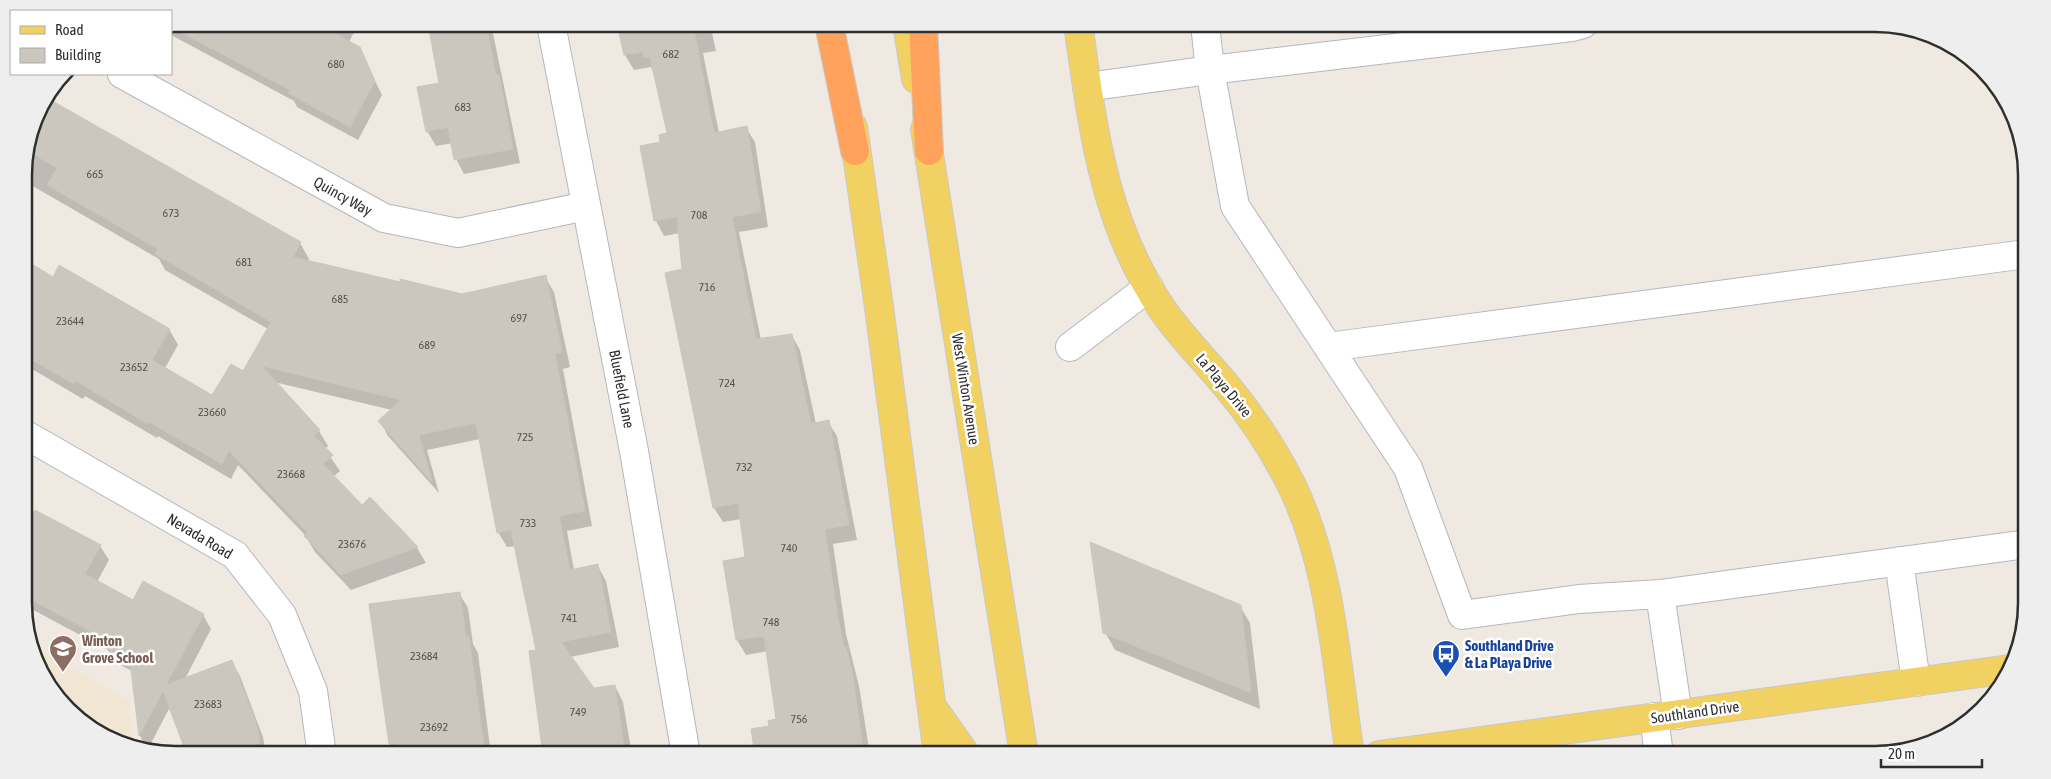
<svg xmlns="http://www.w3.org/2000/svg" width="2051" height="779" viewBox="0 0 2051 779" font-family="'Asap Condensed',sans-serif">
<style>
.education{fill:#f0e6d1}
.shadow{fill:#0003}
.building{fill:#cbc7bf;stroke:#cbc5ba}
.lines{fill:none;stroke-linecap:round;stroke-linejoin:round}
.minor-casing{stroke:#b4b7c1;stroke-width:30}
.major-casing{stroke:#c9c9c9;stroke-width:30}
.highway-casing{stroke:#c9c9c9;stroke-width:30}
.minor{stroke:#fff;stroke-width:28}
.major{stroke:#f2d163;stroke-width:28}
.highway{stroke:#ffa35c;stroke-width:28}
.labels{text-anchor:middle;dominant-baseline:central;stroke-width:5;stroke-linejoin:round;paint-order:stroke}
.number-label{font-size:12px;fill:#555452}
.street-label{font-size:15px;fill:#2e2e2e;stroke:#fff}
.education-label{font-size:15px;font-weight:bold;fill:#785e54;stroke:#fff;text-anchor:start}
.transit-label{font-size:15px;font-weight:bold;fill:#164399;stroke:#fff;text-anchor:start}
.rim{fill:none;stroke:#2e2e2e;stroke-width:2.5}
</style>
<rect width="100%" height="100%" fill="#efe9e1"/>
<path class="education" d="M 33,646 L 128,700 L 134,748 L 126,747 L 61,703 Z"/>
<path class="shadow" d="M 358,24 L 349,42 L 359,48 L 382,95 L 358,140 L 297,107 L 294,101 L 171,35 L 171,25 L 175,24 Z
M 429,24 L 491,24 L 520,163 L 464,174 L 456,159 L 453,143 L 436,146 L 427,131 L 440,84 Z
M 618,24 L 710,24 L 716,51 L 703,53 L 719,133 L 746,128 L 755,142 L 768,227 L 739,232 L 761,340 L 792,336 L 800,350 L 816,424 L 828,422 L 837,436 L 857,540 L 833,544 L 846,634 L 859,686 L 870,755 L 756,755 L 752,730 L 771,727 L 777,720 L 768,651 L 746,655 L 737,640 L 725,562 L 747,558 L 742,519 L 723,522 L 714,508 L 680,233 L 664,236 L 656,221 L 641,147 L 662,143 L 668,134 L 654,73 L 651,67 L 634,70 L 625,55 Z
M 47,99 L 300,243 L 309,259 L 307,261 L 401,284 L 462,295 L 545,277 L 554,292 L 570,367 L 563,369 L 592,526 L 567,531 L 574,570 L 597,565 L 606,581 L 619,647 L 570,657 L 593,689 L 615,686 L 623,702 L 632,755 L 544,755 L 531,652 L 537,651 L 516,546 L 507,547 L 498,532 L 480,439 L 427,450 L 439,493 L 388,436 L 380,421 L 392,410 L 274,382 L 319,431 L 328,446 L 325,449 L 340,471 L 333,477 L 362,507 L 370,498 L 417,548 L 426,563 L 351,590 L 315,552 L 305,535 L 238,465 L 231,479 L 158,436 L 157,438 L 85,396 L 83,399 L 25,365 L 25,332 L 28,327 L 25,326 L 25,262 L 53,278 L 169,329 L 178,345 L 165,368 L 213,397 L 244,373 L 268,329 L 165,270 L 159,259 L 24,181 L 24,165 L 40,108 Z
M 26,529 L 100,546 L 109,560 L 97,582 L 134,601 L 203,615 L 211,629 L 185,679 L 231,661 L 240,676 L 263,737 L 266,755 L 189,755 L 170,707 L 148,749 L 140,736 L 132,671 L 115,662 L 108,650 L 26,606 Z
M 459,593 L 468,608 L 473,644 L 478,653 L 491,755 L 392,755 L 370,605 Z
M 1240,606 L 1250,623 L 1260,709 L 1115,650 L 1105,632 Z"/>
<path class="building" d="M 317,24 L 360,47 L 375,81 L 350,127 L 288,93 L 290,90 L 171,27 L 175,24 Z
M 428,24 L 486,24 L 496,75 L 499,75 L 513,149 L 454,160 L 448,127 L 426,132 L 417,87 L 439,83 Z
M 617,24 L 693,24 L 714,133 L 747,126 L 761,212 L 732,217 L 756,339 L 792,334 L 811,424 L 829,420 L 849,525 L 825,529 L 838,618 L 844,647 L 846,647 L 852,670 L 863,748 L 826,754 L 825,750 L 792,755 L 755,755 L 751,729 L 769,726 L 768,721 L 776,719 L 764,636 L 736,640 L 723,561 L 745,557 L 738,503 L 713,508 L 665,273 L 682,269 L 677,217 L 654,221 L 640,146 L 660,142 L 659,135 L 667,133 L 650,57 L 644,58 L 643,52 L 624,55 Z
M 47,98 L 301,242 L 293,257 L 400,282 L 400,279 L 462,294 L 546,275 L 562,352 L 555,354 L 585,511 L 559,516 L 570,570 L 598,564 L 611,632 L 561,642 L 594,688 L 615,685 L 625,755 L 543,755 L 529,651 L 536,650 L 518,564 L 511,530 L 497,533 L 476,423 L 419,435 L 432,482 L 378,421 L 401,400 L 262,366 L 320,430 L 314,436 L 333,455 L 323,464 L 362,505 L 370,497 L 418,547 L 341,575 L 304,536 L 308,533 L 229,451 L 222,464 L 149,422 L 148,424 L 76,381 L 74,384 L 25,356 L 25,260 L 53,277 L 59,265 L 170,329 L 152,360 L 212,395 L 231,364 L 243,371 L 271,322 L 155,254 L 158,249 L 47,185 L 57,168 L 28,151 L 40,108 Z
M 35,510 L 101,545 L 85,574 L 133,600 L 143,581 L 204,614 L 166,685 L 232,660 L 256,722 L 260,743 L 256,744 L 258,755 L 187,755 L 163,691 L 139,736 L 130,661 L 105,648 L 108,641 L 26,597 L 26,526 Z
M 1090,542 L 1241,605 L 1251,693 L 1103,633 Z
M 460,592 L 466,637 L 469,636 L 485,755 L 399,755 L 397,743 L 389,744 L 369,604 Z"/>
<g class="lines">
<defs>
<path id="minor" d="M 551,24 L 634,451 L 686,755
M 1205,24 L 1210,70 L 1235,206 L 1408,468 L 1462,615 L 1579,599 L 1660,594 L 2027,544
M 122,74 L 384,218 L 458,233 L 586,206
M 1087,87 L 1210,70 L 1572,27 L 1583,24
M 1070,347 L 1149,287
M 1328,347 L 2026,254
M 26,435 L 235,555 L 282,615 L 313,691 L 322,755
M 1899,561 L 1916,682
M 1660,594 L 1678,715
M 1654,717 L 1659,755"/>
<path id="major" d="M 907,24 L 916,79
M 1078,24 C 1093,126 1102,220 1162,309 C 1182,338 1207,362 1229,389 C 1253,418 1275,452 1292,486 C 1332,569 1336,665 1350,755
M 853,127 L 879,307 L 938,755
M 925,129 L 1024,755
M 935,711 L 966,755
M 1379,755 L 2010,669"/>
<path id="highway" d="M 829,24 L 855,151
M 923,24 L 929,151"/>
</defs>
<use href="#minor" class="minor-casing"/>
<use href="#major" class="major-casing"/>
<use href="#highway" class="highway-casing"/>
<use href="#minor" class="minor"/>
<use href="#major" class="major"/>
<use href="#highway" class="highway"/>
</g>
<defs>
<symbol id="school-pin" viewBox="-11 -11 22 30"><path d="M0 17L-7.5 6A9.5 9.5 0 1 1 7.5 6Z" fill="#8d6e63" stroke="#fff"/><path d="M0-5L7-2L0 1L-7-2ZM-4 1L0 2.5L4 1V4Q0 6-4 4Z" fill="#fff"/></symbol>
<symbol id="bus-pin" viewBox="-11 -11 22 30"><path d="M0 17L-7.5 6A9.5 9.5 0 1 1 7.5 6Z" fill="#1a4fb4" stroke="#fff"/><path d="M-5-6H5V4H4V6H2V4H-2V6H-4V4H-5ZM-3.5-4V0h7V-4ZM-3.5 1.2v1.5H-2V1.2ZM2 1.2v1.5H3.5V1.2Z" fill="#fff"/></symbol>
</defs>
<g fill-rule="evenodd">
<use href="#school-pin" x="47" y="633" width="32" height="43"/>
<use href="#bus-pin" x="1430" y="638" width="32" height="43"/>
</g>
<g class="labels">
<g class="number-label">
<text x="671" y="54">682</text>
<text x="336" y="64">680</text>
<text x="463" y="107">683</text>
<text x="95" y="174">665</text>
<text x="171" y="213">673</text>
<text x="699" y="215">708</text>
<text x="244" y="262">681</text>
<text x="707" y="287">716</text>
<text x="340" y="299">685</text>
<text x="519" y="318">697</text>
<text x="70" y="321">23644</text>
<text x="427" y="345">689</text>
<text x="134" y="367">23652</text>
<text x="727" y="383">724</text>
<text x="212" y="412">23660</text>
<text x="525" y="437">725</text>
<text x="744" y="467">732</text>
<text x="291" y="474">23668</text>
<text x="528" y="523">733</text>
<text x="352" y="544">23676</text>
<text x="789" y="548">740</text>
<text x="569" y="618">741</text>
<text x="771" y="622">748</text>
<text x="424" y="656">23684</text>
<text x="208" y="704">23683</text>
<text x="578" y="712">749</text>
<text x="799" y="719">756</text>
<text x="434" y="727">23692</text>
</g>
<g class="street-label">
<text transform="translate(343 196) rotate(29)">Quincy Way</text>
<text transform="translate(1224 385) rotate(50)">La Playa Drive</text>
<text transform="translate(622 389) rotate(79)">Bluefield Lane</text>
<text transform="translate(966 389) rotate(81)">West Winton Avenue</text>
<text transform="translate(200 536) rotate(31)">Nevada Road</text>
<text transform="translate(1695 712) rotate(-8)">Southland Drive</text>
</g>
<g class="education-label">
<text x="82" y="640">Winton<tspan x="82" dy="17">Grove School</tspan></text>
</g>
<g class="transit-label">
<text x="1465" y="645">Southland Drive<tspan x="1465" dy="17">&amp; La Playa Drive</tspan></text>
</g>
</g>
<path d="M0 0H2051V779H0ZM175 32H1875A143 143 0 0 1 2018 175V603A143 143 0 0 1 1875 746H175A143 143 0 0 1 32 603V175A143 143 0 0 1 175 32Z" fill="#eee" fill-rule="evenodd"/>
<path class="rim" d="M175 32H1875A143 143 0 0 1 2018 175V603A143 143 0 0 1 1875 746H175A143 143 0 0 1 32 603V175A143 143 0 0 1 175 32Z"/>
<rect x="10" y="10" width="162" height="65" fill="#ffffff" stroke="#ababab"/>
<rect x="20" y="26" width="25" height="8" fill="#f2d163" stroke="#ababab"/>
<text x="55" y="35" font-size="15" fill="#2e2e2e">Road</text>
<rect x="20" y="48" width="25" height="15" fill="#cbc7bf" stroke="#ababab"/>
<text x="55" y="60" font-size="15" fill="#2e2e2e">Building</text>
<path d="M1881 759v8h101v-8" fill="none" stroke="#2e2e2e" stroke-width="2.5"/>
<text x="1888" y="759" font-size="15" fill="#2e2e2e" stroke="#ffffff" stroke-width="4" paint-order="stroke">20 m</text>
</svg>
